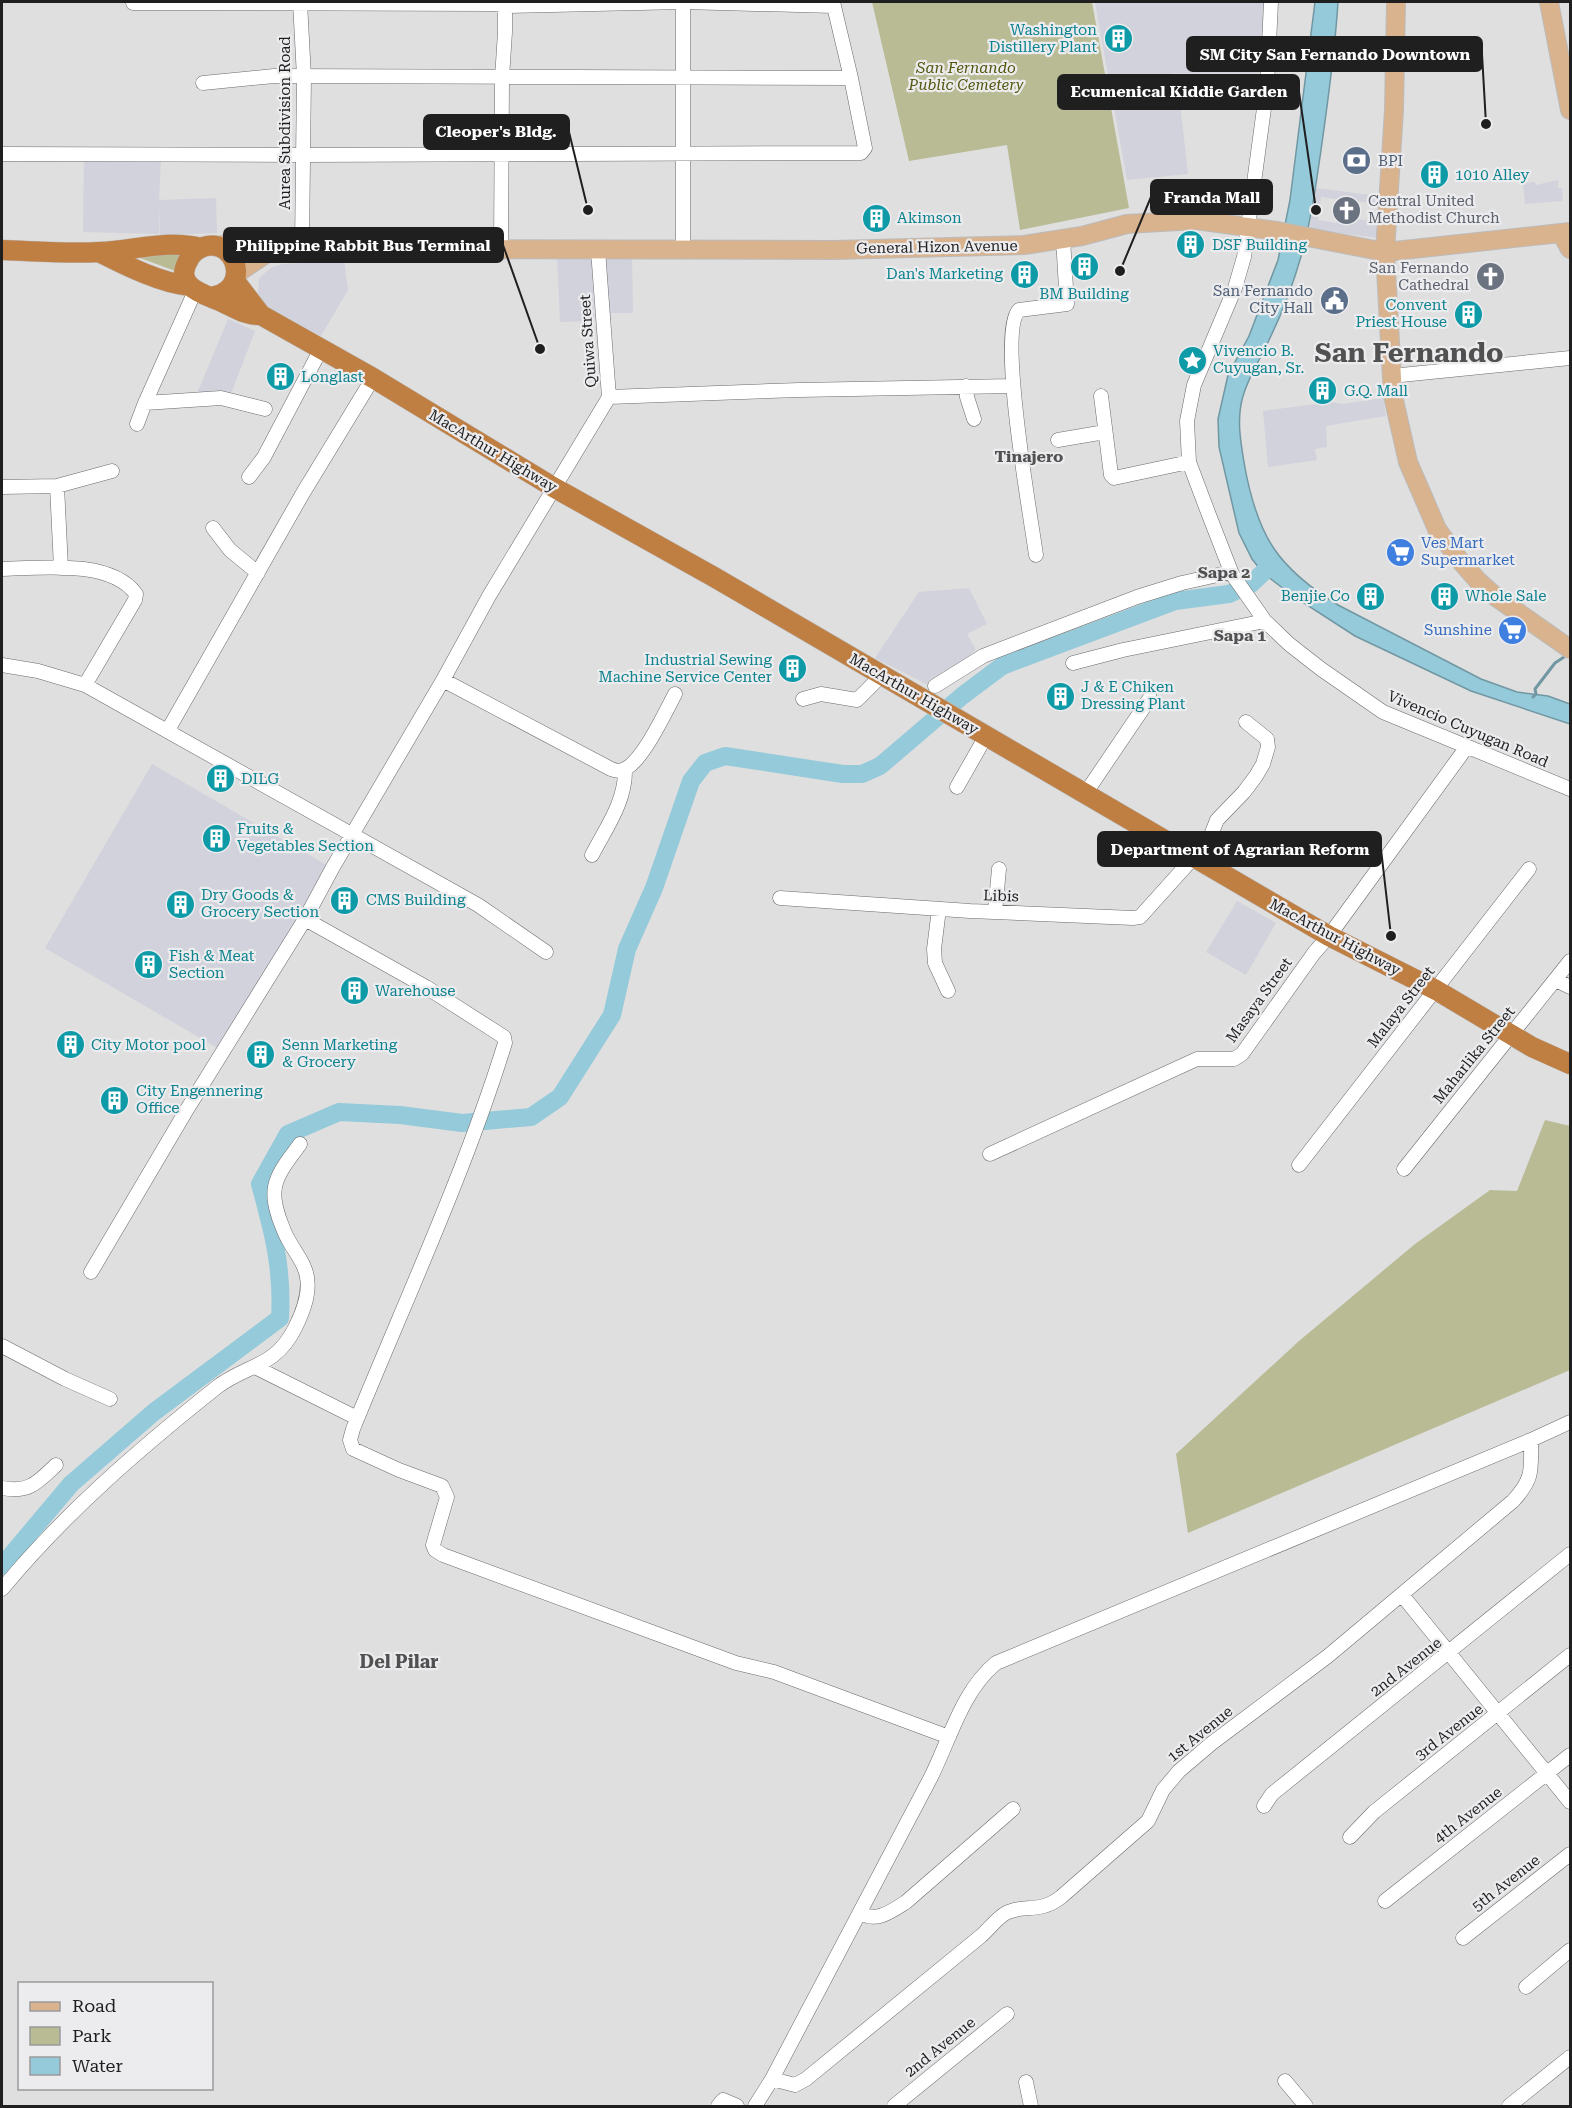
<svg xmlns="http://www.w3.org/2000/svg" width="1572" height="2108" viewBox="0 0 1572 2108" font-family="'Roboto Serif',serif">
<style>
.built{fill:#d1d2db}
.green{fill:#b9bb95}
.water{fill:#94cad9;stroke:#7197a2;stroke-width:1.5}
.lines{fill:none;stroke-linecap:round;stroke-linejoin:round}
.stream{stroke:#7197a2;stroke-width:3}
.river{stroke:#94cad9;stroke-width:18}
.minor-casing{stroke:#6a6a6c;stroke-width:15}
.major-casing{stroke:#bcbcbc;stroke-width:20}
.highway-casing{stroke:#bcbcbc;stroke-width:21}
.minor{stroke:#fff;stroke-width:14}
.major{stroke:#d9b28e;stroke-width:18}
.highway{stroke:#bf7e42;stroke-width:20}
.labels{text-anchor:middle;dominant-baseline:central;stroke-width:4.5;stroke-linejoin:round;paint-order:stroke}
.culture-label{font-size:15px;fill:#0d838f;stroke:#ececee;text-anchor:start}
.park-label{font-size:15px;font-style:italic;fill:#54560d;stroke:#ececee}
.street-label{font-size:15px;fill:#1f1f20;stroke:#ececee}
.service-label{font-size:15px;fill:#4e5e75;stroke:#ececee;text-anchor:start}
.worship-label{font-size:15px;fill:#5b616d;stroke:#ececee;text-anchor:start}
.shop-label{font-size:15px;fill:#366cbe;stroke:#ececee;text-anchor:start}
.neighbourhood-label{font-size:16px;font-weight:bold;fill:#515152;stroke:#ececee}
.quarter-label{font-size:18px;font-weight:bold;fill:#515152;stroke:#ececee}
.town-label{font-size:27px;font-weight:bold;fill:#515152;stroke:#ececee}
.leader{fill:none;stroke:#1f1f20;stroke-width:2}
.callout-dot{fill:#1f1f20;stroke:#ececee;stroke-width:2}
.callout{fill:#1f1f20;stroke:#1f1f20;stroke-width:2}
.callout-label{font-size:16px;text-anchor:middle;font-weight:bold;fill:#fff}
</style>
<rect width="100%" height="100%" fill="#dfdfe0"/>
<path class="built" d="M 1095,2 L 1269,2 L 1266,73 L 1173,73 L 1181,112 L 1188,174 L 1127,180 Z
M 161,159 L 159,200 L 216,198 L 217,233 L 160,235 L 159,205 L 159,234 L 83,232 L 84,161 Z
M 1558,180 L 1558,188 L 1562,188 L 1563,201 L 1525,204 L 1523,183 L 1535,182 L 1536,185 Z
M 1315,188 L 1379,196 L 1378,204 L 1321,197 L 1318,220 L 1336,223 L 1337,217 L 1381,222 L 1378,238 L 1310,229 Z
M 557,255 L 592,255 L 594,321 L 560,322 Z
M 605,255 L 632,255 L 633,313 L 606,313 Z
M 344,260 L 348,290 L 321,336 L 271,309 L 263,303 L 258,296 L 259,278 L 272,267 L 283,264 Z
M 228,319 L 255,331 L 229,399 L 195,398 Z
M 1383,398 L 1386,416 L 1326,426 L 1327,447 L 1315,449 L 1317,460 L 1268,467 L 1263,411 L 1331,402 L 1342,404 Z
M 969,588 L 987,624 L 967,634 L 976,650 L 932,687 L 875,658 L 919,592 Z
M 152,764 L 330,867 L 221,1050 L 45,948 Z
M 1237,901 L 1276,923 L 1246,975 L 1206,952 Z"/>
<path class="green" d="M 872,2 L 1092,2 L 1129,208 L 1020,230 L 1007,145 L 909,161 Z
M 183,252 L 178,272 L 132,255 Z
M 1545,1120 L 1570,1126 L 1570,1370 L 1188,1533 L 1176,1454 L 1299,1341 L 1415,1244 L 1490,1190 L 1517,1191 Z"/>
<path class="water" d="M 1315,2 L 1338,2 C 1335,52 1328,101 1321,150 C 1316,185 1311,220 1302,253 C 1294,282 1283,311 1270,338 C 1261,358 1249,375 1243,396 C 1236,420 1241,444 1245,468 C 1258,537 1278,568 1338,605 L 1481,679 L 1517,692 L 1548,696 L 1570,704 L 1570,724 L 1471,691 L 1355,636 L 1293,596 L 1263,573 L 1252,559 L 1239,533 L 1219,447 L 1218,419 L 1228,375 L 1249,336 L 1278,260 L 1290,200 Z"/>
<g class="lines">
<path class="stream" d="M 1533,697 L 1536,694 L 1535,689 L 1555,663 L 1567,655"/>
<path class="river" d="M 2,1566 L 71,1484 L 154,1412 L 280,1318 C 283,1269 273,1231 260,1184 L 288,1134 L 339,1112 L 400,1115 L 462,1123 L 531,1117 L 560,1097 L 612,1015 L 627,949 L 654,888 L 691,781 L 705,763 L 725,756 L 843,774 L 862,774 L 880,766 L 962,696 L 1002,666 L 1175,601 L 1229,594 L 1251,584 L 1270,566"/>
<defs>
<path id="minor" d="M 300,2 L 304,77 L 302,244
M 1271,2 L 1267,86 L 1244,257 L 1235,288 L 1194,385 L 1187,421 L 1189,462 L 1209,515 L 1232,574 L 1265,621 L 1289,644 L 1321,669 L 1383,712 L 1570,789
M 133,3 L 495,4 L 505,6 L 683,2 L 834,6
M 203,83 L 274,76 L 851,78
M 2,154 L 302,155 L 861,153 L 865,148 L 851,78 L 833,2
M 501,248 L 502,78 L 505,32 L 505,6
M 683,249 L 683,2
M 195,291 L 145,403 L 221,398 L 265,409
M 1391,376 L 1570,358
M 966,386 L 967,397 L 974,419
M 1101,396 L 1111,475 L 1114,478 L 1189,462
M 609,397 L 799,390 L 1013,386
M 137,424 L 145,403
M 1058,440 L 1105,432
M 249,477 L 264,457 L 321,349
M 57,486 L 112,471
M 2,487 L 57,486 L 61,568
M 213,528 L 230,550 L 258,573
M 1036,555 C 1031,517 997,332 1019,310 L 1067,304 L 1063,239
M 2,569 C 39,568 111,559 136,594 L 135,600 L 85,685
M 1073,663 L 1123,650 L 1265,621
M 2,665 L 38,671 L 85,685 L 478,905 L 546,952
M 443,680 L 611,769 C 616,771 620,772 625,769 C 643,760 665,713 675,694
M 935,686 L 983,656 L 1137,597 L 1182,583 L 1231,572
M 803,699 L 821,694 L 857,700 L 881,676
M 168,730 L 303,493 L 373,378
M 957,787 L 986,736
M 1085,794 L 1150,698
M 592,855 C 606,828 626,801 625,769
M 780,898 L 970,911 L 1133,918 L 1140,917 L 1194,857 L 1211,835 L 1217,820 L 1244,792 L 1256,776 L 1263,764 L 1268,747 L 1267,739 L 1246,722
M 939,909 L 934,949 L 935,963 L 948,991
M 995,912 L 999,869
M 305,919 L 426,987 L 504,1037 L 505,1043 C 464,1175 405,1301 353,1429 L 350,1440 L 353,1449 L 399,1470 L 442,1486 L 447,1497 L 433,1545 L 435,1550 L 443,1555 L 698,1649 L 736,1663 L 774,1672 L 949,1737
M 1556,980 L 1570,987
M 990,1154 L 1197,1059 L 1234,1059 L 1242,1054 L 1314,953 L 1329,936 L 1466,748
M 1299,1165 L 1529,869
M 1404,1169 L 1570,961
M 91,1272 L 186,1111 L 305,919 L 333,867 L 443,680 L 489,596 L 609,397 L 598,250
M 2,1346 L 65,1379 L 110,1399
M 255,1367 L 357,1418
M 2,1488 C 29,1493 37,1483 56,1465
M 2,1589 C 66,1512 138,1450 217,1387 C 247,1364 275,1368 295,1328 C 304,1310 313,1287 304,1267 C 300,1257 293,1249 288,1239 C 284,1233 282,1225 279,1218 C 276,1208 273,1198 275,1187 C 278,1171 291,1157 300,1144
M 1402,1595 L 1570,1802
M 1264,1806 L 1272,1794 L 1570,1554
M 1350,1837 L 1374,1812 L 1570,1655
M 1385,1901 L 1570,1755
M 860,1912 C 875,1924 892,1911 906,1902 L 1013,1809
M 1463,1938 L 1570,1854
M 1526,1987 L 1570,1950
M 772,2079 L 795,2085 L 806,2079 L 981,1936 C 989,1929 997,1918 1006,1913 C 1022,1904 1040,1914 1061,1897 L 1148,1821 L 1163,1790 L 1179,1771 L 1212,1743 L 1328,1656 L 1513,1501 C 1534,1478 1531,1470 1531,1440
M 1285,2081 L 1306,2106
M 1026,2082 L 1031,2106
M 718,2106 L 723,2100 L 737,2106
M 755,2106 L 772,2079 C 825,1979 878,1878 931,1777 C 950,1739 962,1691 996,1663 L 1531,1440 L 1570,1422
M 894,2106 L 1007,2014
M 1509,2106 L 1570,2057"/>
<path id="major" d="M 1396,2 L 1394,110 L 1385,252 L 1393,396 L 1408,462 L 1437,529 L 1457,557 L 1478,581 L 1496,597 L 1570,649
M 1549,2 L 1570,110
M 1561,233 L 1570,249
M 217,247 L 235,241 L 287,240
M 236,274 L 273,249 L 297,244 L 432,249 L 834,250 L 1024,245 L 1082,236 L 1127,224 L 1196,220 L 1277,231 L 1385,252 L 1570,232"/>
<path id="highway" d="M 2,250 C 34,251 67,254 99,252 C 132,251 169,239 201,248
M 99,252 C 125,265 160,283 190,286
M 235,281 L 261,315 L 373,378 L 553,487 L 714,577 L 1329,936 L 1436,990 L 1532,1047 L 1570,1064
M 210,297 C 253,292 237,236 203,247 C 198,249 192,253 189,259 C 172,287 204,294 222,302 C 235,308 247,316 261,315"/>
</defs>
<use href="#minor" class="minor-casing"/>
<use href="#major" class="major-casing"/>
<use href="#highway" class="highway-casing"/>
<use href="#minor" class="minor"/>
<use href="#major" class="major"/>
<use href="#highway" class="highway"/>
</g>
<defs>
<symbol id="building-disc" viewBox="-11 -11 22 22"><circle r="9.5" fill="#0f9aa8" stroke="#ececee"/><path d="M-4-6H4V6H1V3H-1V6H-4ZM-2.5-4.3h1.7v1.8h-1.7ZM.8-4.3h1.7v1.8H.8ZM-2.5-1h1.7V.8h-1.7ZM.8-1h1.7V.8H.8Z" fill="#fff"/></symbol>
<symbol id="bank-disc" viewBox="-11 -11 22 22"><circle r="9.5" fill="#5c6f8a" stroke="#ececee"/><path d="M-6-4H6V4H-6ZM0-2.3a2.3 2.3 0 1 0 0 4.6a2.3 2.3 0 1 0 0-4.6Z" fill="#fff"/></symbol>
<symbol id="church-disc" viewBox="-11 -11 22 22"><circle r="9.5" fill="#6b7280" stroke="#ececee"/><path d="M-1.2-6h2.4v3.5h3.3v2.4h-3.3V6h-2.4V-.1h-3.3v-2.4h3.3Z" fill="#fff"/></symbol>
<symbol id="civic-disc" viewBox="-11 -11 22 22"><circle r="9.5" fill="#5c6f8a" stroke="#ececee"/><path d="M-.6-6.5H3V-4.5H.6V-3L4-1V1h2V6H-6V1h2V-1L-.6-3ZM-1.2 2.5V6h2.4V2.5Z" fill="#fff"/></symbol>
<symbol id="sight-disc" viewBox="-11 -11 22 22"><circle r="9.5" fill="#0f9aa8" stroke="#ececee"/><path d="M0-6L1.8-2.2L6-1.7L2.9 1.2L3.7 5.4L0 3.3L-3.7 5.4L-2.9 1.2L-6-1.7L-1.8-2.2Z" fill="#fff"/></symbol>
<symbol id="supermarket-disc" viewBox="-11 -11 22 22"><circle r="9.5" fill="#3f7fe0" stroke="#ececee"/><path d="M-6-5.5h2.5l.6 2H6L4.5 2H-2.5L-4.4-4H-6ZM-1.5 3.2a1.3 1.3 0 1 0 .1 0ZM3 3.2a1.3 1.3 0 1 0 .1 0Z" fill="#fff"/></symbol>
</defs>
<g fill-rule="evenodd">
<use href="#building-disc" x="1102" y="22" width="33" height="33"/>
<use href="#bank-disc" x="1340" y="144" width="33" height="33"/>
<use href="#building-disc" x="1418" y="158" width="33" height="33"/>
<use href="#church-disc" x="1330" y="194" width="33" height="33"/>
<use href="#building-disc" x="860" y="202" width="33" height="33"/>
<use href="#building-disc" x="1174" y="228" width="33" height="33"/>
<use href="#building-disc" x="1068" y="250" width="33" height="33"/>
<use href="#building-disc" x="1008" y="258" width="33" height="33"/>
<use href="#church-disc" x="1474" y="260" width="33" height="33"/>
<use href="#civic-disc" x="1318" y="284" width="33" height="33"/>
<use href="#building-disc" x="1452" y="298" width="33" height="33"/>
<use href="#sight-disc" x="1176" y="344" width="33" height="33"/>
<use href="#building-disc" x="264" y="360" width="33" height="33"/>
<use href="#building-disc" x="1306" y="374" width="33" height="33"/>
<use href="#supermarket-disc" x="1384" y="536" width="33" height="33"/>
<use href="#building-disc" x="1354" y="580" width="33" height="33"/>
<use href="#building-disc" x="1428" y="580" width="33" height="33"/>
<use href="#supermarket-disc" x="1496" y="614" width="33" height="33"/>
<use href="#building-disc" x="776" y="652" width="33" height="33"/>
<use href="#building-disc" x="1044" y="680" width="33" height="33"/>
<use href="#building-disc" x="204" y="762" width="33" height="33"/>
<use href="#building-disc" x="200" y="822" width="33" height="33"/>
<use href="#building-disc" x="328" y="884" width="33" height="33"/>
<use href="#building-disc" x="164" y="888" width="33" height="33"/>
<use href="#building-disc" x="132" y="948" width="33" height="33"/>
<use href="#building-disc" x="338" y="974" width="33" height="33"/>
<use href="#building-disc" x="54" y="1028" width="33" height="33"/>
<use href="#building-disc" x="244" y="1038" width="33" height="33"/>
<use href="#building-disc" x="98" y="1084" width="33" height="33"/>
</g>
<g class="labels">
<g class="culture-label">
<text x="1097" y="30" text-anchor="end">Washington<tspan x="1097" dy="17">Distillery Plant</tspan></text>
<text x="1455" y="175">1010 Alley</text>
<text x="897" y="218">Akimson</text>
<text x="1212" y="245">DSF Building</text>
<text x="1003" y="274" text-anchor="end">Dan's Marketing</text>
<text x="1084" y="294" text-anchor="middle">BM Building</text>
<text x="1447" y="305" text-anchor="end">Convent<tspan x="1447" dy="17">Priest House</tspan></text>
<text x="1213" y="351">Vivencio B.<tspan x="1213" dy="17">Cuyugan, Sr.</tspan></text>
<text x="301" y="377">Longlast</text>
<text x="1344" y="391">G.Q. Mall</text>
<text x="1350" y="596" text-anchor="end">Benjie Co</text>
<text x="1465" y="596">Whole Sale</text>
<text x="772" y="660" text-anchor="end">Industrial Sewing<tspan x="772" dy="17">Machine Service Center</tspan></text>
<text x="1081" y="687">J &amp; E Chiken<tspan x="1081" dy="17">Dressing Plant</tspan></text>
<text x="241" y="779">DILG</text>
<text x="237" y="829">Fruits &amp;<tspan x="237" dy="17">Vegetables Section</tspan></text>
<text x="201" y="895">Dry Goods &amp;<tspan x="201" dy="17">Grocery Section</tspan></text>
<text x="366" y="900">CMS Building</text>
<text x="169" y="956">Fish &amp; Meat<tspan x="169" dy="17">Section</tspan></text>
<text x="375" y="991">Warehouse</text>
<text x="91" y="1045">City Motor pool</text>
<text x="282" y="1045">Senn Marketing<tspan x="282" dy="17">&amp; Grocery</tspan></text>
<text x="136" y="1091">City Engennering<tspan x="136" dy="17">Office</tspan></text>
</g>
<g class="park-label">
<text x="966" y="68">San Fernando<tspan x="966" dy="17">Public Cemetery</tspan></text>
</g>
<g class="street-label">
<text transform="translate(285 123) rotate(-90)">Aurea Subdivision Road</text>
<text transform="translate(937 247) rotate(-1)">General Hizon Avenue</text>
<text transform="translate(588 341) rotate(-94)">Quiwa Street</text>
<text transform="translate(493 451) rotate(31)">MacArthur Highway</text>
<text transform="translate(914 694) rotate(30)">MacArthur Highway</text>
<text transform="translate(1468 729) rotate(23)">Vivencio Cuyugan Road</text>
<text transform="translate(1001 896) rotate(2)">Libis</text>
<text transform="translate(1335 937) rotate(28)">MacArthur Highway</text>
<text transform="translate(1259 1000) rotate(-54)">Masaya Street</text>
<text transform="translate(1401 1007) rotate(-52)">Malaya Street</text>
<text transform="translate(1474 1055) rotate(-51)">Maharlika Street</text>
<text transform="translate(1406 1667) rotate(-38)">2nd Avenue</text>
<text transform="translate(1449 1732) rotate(-38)">3rd Avenue</text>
<text transform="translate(1200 1734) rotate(-39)">1st Avenue</text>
<text transform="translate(1468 1815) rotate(-38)">4th Avenue</text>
<text transform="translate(1506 1883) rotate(-38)">5th Avenue</text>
<text transform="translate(940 2047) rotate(-39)">2nd Avenue</text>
</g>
<g class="service-label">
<text x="1378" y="161">BPI</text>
<text x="1313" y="291" text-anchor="end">San Fernando<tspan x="1313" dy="17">City Hall</tspan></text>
</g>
<g class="worship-label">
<text x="1368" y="201">Central United<tspan x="1368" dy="17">Methodist Church</tspan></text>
<text x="1469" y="268" text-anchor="end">San Fernando<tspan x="1469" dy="17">Cathedral</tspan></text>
</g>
<g class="shop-label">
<text x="1421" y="543">Ves Mart<tspan x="1421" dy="17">Supermarket</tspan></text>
<text x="1492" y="630" text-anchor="end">Sunshine</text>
</g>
<g class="neighbourhood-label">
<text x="1029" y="456">Tinajero</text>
<text x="1224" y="572">Sapa 2</text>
<text x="1240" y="635">Sapa 1</text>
</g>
<g class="quarter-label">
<text x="399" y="1661">Del Pilar</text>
</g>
<g class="town-label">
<text x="1409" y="353">San Fernando</text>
</g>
</g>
<path class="leader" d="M1486 124L1482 54M1316 210L1299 92M588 210L569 132M1120 271L1151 197M540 349L503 245M1391 936L1381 849"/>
<g class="callout-dot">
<circle cx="1486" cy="124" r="6"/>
<circle cx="1316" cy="210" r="6"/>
<circle cx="588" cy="210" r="6"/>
<circle cx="1120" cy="271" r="6"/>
<circle cx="540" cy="349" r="6"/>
<circle cx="1391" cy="936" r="6"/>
</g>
<g class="callout">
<rect x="1187" y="37" width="295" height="34" rx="6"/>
<rect x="1058" y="75" width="241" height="34" rx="6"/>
<rect x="424" y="115" width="145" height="34" rx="6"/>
<rect x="1151" y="180" width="121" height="34" rx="6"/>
<rect x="224" y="228" width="279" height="34" rx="6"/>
<rect x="1098" y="832" width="283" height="34" rx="6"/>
</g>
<g class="callout-label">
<text x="1335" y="60">SM City San Fernando Downtown</text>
<text x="1179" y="97">Ecumenical Kiddie Garden</text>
<text x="496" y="137">Cleoper's Bldg.</text>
<text x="1212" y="203">Franda Mall</text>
<text x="363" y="251">Philippine Rabbit Bus Terminal</text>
<text x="1240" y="855">Department of Agrarian Reform</text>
</g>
<rect width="1572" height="2108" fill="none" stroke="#1f1f20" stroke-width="6"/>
<rect x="18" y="1982" width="195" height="108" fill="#ececee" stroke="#9a9a9c" stroke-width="1.5"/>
<rect x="30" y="2002" width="30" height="9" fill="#d9b28e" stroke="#9a9a9c" stroke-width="1.5"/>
<text x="72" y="2012" font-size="18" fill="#1f1f20">Road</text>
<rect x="30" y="2027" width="30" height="18" fill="#b9bb95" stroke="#9a9a9c" stroke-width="1.5"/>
<text x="72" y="2042" font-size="18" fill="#1f1f20">Park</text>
<rect x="30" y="2057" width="30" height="18" fill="#94cad9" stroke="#9a9a9c" stroke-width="1.5"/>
<text x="72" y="2072" font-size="18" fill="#1f1f20">Water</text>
</svg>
